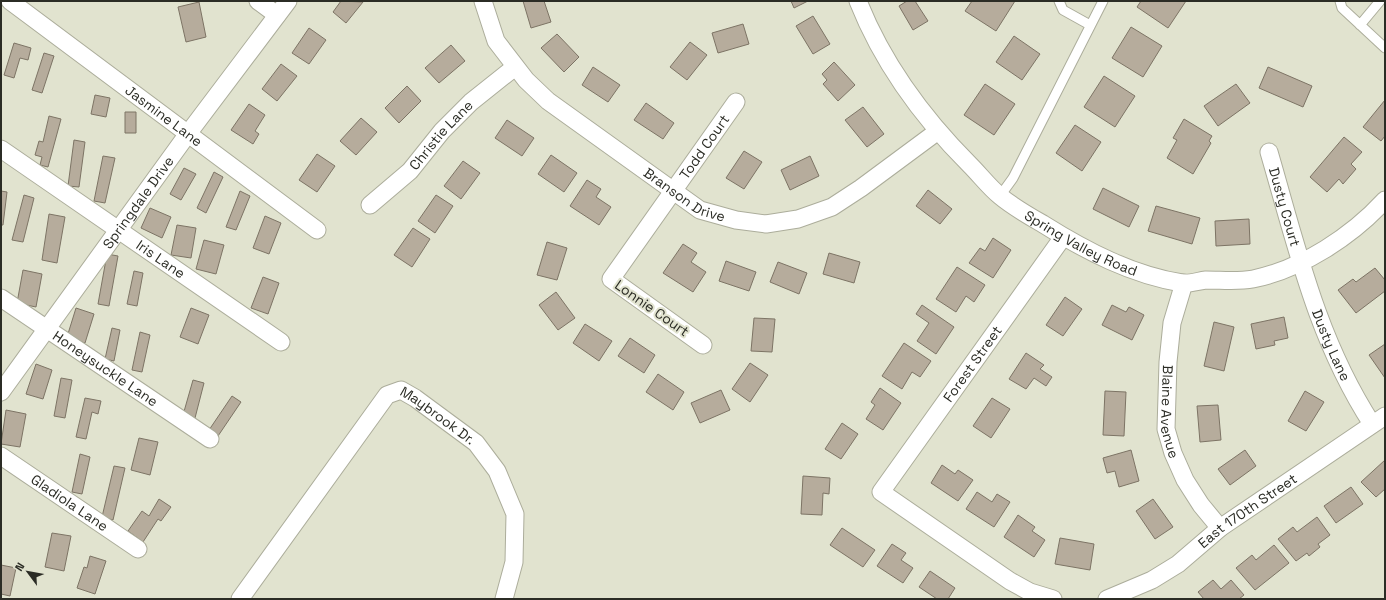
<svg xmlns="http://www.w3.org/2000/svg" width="1386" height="600" viewBox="0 0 1386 600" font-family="'Space Grotesk',sans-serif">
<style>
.building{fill:#b6ac9c;stroke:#7d7465}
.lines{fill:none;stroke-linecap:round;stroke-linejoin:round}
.lane-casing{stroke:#acad9b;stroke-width:11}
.street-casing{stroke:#acad9b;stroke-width:19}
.lane{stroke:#fff;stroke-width:9}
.street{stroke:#fff;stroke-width:17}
.labels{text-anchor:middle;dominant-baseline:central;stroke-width:4;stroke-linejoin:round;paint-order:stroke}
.street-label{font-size:14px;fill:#2b2c25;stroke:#e1e3cf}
</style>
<rect width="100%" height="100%" fill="#e1e3cf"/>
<path class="building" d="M 341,1 L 363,2 L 346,23 L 333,12 Z
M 523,1 L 544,1 L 551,22 L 531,28 Z
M 791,1 L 808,1 L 794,8 Z
M 907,1 L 915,1 L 928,21 L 913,30 L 899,6 Z
M 972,1 L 1015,1 L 996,31 L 965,11 Z
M 1141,1 L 1186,1 L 1168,28 L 1137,7 Z
M 199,2 L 206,37 L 186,42 L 178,7 Z
M 813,16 L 830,44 L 813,54 L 796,26 Z
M 743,24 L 749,44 L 718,53 L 712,33 Z
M 1131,27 L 1162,46 L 1143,77 L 1112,58 Z
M 309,28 L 326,40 L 309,64 L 292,53 Z
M 557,34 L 579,57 L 564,72 L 541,48 Z
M 1014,36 L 1040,54 L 1022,80 L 996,62 Z
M 690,42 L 707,55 L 687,80 L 670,67 Z
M 14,43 L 31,48 L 28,60 L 20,58 L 14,78 L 4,75 Z
M 451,45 L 465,61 L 439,83 L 425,68 Z
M 44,53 L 54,56 L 42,93 L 32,90 Z
M 834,62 L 855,85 L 838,101 L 823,84 L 827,80 L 822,74 Z
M 281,64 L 297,76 L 277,101 L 262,89 Z
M 593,67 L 620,85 L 608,102 L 582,85 Z
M 1268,67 L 1312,86 L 1303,107 L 1259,88 Z
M 1104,76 L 1135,96 L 1115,127 L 1084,107 Z
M 985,84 L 1015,104 L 994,135 L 964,115 Z
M 1236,84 L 1250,103 L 1218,126 L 1204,106 Z
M 407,86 L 421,101 L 399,123 L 385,108 Z
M 95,95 L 110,98 L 106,117 L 91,114 Z
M 1385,100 L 1385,136 L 1381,141 L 1363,127 Z
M 646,103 L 674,123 L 663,139 L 634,120 Z
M 249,104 L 265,115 L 255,131 L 259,134 L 253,144 L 231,130 Z
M 863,107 L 884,134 L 867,147 L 845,120 Z
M 125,112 L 136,112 L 136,133 L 125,133 Z
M 49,116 L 61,119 L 48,167 L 40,165 L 42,157 L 35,155 L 39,141 L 43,142 Z
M 361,118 L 377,132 L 356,155 L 340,141 Z
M 1184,119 L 1212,136 L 1209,141 L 1211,143 L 1193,174 L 1167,158 L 1177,140 L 1173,138 Z
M 507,120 L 534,138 L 522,156 L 495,138 Z
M 1075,125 L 1101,142 L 1082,171 L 1056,153 Z
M 1344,137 L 1362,152 L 1351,164 L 1356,169 L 1343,184 L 1339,179 L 1327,192 L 1310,177 Z
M 74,140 L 85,142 L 79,187 L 68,186 Z
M 744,151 L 762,162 L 744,189 L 726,178 Z
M 317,154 L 335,166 L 317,192 L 299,180 Z
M 551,155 L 577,173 L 564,192 L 538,174 Z
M 103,156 L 115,158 L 105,203 L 94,201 Z
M 810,156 L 819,176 L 790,190 L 781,170 Z
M 463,161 L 480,173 L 461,199 L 444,186 Z
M 184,168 L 196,174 L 181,200 L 170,194 Z
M 214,172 L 223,177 L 206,213 L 197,208 Z
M 587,180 L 601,189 L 596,197 L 611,207 L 599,225 L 570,206 Z
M 1103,188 L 1139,206 L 1129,227 L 1093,209 Z
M 928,190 L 952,209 L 940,224 L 916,206 Z
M 1,191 L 7,192 L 3,225 L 1,225 Z
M 240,191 L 250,196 L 236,230 L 226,227 Z
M 24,195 L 34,198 L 23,242 L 12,240 Z
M 436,195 L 453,206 L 435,233 L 418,221 Z
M 1156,206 L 1200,218 L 1192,244 L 1148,231 Z
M 150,208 L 171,217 L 162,238 L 141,228 Z
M 49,214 L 65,217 L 57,263 L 42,260 Z
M 265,216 L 281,223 L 269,254 L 253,248 Z
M 1249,219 L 1250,244 L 1216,246 L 1215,221 Z
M 177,225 L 196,228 L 191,258 L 171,255 Z
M 413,228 L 430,239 L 412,267 L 394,255 Z
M 993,238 L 1011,250 L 993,278 L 969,263 L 980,248 L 985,251 Z
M 204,240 L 224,245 L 216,274 L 196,269 Z
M 547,242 L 567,248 L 557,280 L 537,275 Z
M 683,244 L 697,253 L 691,262 L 706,272 L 693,292 L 663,273 Z
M 829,253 L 860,262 L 854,283 L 823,274 Z
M 107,254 L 118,256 L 109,306 L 98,304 Z
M 726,261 L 756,272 L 749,291 L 719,281 Z
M 778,262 L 807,273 L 799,294 L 770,282 Z
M 957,267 L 985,285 L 974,302 L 966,296 L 956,312 L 936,299 Z
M 1375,268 L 1385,280 L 1385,291 L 1356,313 L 1338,290 L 1353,279 L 1356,282 Z
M 23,270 L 42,274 L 36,307 L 17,303 Z
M 134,271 L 143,273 L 137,306 L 127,304 Z
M 263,277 L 279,283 L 268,314 L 251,308 Z
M 556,292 L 575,318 L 558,330 L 539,305 Z
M 1065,297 L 1082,309 L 1063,336 L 1046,325 Z
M 922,305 L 954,327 L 936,354 L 917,341 L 929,323 L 916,314 Z
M 1112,305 L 1126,312 L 1129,307 L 1144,315 L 1132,340 L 1102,325 Z
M 76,308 L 94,314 L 85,343 L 67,337 Z
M 191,308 L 209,315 L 198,344 L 180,337 Z
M 1284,317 L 1288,338 L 1274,341 L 1275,345 L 1256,349 L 1251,324 Z
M 754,318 L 775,319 L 772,352 L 751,351 Z
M 1214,322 L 1234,327 L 1224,371 L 1204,366 Z
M 585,324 L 612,341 L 599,361 L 573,343 Z
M 112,328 L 120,330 L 114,361 L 105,359 Z
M 140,332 L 150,335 L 142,372 L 132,370 Z
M 630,338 L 655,355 L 644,373 L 618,356 Z
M 904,343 L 931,361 L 920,377 L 912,372 L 902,389 L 882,376 Z
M 1385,344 L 1385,378 L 1369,355 Z
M 1026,353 L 1044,365 L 1040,369 L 1052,377 L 1046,386 L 1034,378 L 1026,389 L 1009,379 Z
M 750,363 L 768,375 L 750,402 L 732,389 Z
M 36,364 L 52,370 L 43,399 L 26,394 Z
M 658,374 L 684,392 L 673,410 L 646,392 Z
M 61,378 L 72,380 L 65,418 L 54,416 Z
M 193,380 L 204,383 L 195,418 L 183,415 Z
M 880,388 L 901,403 L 883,430 L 866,419 L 875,405 L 871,402 Z
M 721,390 L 730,410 L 700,423 L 691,403 Z
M 1105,391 L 1126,392 L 1124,436 L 1103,435 Z
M 1305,391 L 1324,402 L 1306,431 L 1288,421 Z
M 232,396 L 241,402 L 218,436 L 209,430 Z
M 85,398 L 101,401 L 98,414 L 92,412 L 86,439 L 76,437 Z
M 992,398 L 1010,409 L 991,438 L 973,426 Z
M 1218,405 L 1221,440 L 1200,442 L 1197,406 Z
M 6,410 L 26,414 L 20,447 L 1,444 Z
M 842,423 L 858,434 L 841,459 L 825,449 Z
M 139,438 L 158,442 L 150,475 L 131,470 Z
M 1131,450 L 1139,481 L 1119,487 L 1115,471 L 1107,473 L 1103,458 Z
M 1245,450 L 1256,466 L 1230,485 L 1218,469 Z
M 80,454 L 90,457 L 82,494 L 72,492 Z
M 1385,460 L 1385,489 L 1376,497 L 1361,482 Z
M 942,465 L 955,474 L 958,470 L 973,480 L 958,501 L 931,483 Z
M 114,466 L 125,468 L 113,520 L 102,517 Z
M 803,476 L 830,478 L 829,494 L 823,493 L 822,515 L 801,514 Z
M 1351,487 L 1363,504 L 1336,523 L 1324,506 Z
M 977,492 L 992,502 L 997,494 L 1010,502 L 994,527 L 966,509 Z
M 159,499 L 171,507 L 161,521 L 158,519 L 143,542 L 128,531 L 142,511 L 149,516 Z
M 1153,499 L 1173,527 L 1155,539 L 1136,511 Z
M 1018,515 L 1035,527 L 1032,531 L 1045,540 L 1034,557 L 1004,537 Z
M 1317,517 L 1330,535 L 1318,544 L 1320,547 L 1309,556 L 1307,553 L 1296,561 L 1278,539 L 1293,527 L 1297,532 Z
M 842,528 L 875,550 L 863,567 L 830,545 Z
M 52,533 L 71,536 L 64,571 L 45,567 Z
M 1060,538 L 1094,544 L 1090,570 L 1055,564 Z
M 892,544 L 906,553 L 901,560 L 913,568 L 903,583 L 877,566 Z
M 1274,545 L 1289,563 L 1255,590 L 1236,568 L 1252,555 L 1256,560 Z
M 90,556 L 106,561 L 95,594 L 77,588 L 84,567 L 87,568 Z
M 1,565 L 16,568 L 10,596 L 1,594 Z
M 930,571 L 955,588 L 948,599 L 937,599 L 919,587 Z
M 1213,580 L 1221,589 L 1231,580 L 1244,595 L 1239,599 L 1204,599 L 1198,592 Z"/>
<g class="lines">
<defs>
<path id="lane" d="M 1059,1 L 1063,10 L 1090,25
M 1340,1 L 1342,8 L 1385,48
M 1360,25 L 1380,1
M 1000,196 L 1013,178 L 1103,1"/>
<g id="street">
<path id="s1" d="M 10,1 L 317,230"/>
<path d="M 258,1 L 277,15"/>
<path id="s2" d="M 483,1 L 496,41 L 526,80 L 548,101 L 700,210 L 736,220 L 766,224 L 798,219 L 832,207 L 861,188 L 938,131"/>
<path id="s3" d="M 858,1 C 883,64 922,117 970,165 C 980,175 989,187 1000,196 C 1013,207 1029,216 1043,224 C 1086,251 1132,275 1182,283 C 1190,284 1198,281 1206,280 C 1222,280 1237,282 1253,279 C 1302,269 1352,236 1385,200"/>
<path id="s4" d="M 1,149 L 281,342"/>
<path id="s5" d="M 1269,152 C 1297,248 1317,339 1372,424"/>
<path id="s6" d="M 370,205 L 410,171 L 442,131 L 471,102 L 515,67"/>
<path id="s7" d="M 1184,283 L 1172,323 L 1168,362 L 1166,429 L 1173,453 L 1185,480 L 1201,505 L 1220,528"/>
<path id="s8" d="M 1,298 L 210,439"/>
<path id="s9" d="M 703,345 L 611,279 L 736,102"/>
<path id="s10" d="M 1,392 L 187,135 L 288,1"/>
<path id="s11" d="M 1,456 L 138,549"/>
<path id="s12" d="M 240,599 L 387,395 L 401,390 L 415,398 L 476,443 L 497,471 L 515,514 L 514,562 L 504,599"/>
<path id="s13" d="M 1053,599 L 1030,592 L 1010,581 L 881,492 L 1063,237"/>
<path id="s14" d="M 1107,599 L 1152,580 L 1178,564 L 1220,528 L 1385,416"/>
</g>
</defs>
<use href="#lane" class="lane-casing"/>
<use href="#street" class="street-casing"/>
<use href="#lane" class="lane"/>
<use href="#street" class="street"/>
</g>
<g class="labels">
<g class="street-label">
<text stroke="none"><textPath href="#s1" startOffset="192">Jasmine Lane</textPath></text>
<text stroke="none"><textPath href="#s6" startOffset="100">Christie Lane</textPath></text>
<text stroke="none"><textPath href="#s9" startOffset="275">Todd Court</textPath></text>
<text stroke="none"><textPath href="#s2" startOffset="288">Branson Drive</textPath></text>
<text stroke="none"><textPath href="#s10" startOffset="234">Springdale Drive</textPath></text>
<text stroke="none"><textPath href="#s5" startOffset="57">Dusty Court</textPath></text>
<text stroke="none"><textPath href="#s3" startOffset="337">Spring Valley Road</textPath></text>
<text stroke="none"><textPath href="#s4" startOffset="194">Iris Lane</textPath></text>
<text transform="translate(652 308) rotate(35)">Lonnie Court</text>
<text stroke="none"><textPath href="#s5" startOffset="203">Dusty Lane</textPath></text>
<text stroke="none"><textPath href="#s13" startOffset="361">Forest Street</textPath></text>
<text stroke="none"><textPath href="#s8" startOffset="126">Honeysuckle Lane</textPath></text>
<text stroke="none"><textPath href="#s7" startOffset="131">Blaine Avenue</textPath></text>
<text stroke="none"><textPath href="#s12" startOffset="311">Maybrook Dr.</textPath></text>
<text stroke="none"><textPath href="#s11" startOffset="83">Gladiola Lane</textPath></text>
<text stroke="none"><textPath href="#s14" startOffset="167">East 170th Street</textPath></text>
</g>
</g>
<rect width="1386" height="600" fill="none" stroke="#2b2c25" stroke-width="4"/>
<g transform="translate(28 572) rotate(302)" stroke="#e1e3cf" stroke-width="3" paint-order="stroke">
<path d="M0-3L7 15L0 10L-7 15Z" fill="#2b2c25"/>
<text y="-6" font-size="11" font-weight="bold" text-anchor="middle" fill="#2b2c25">N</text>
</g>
</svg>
